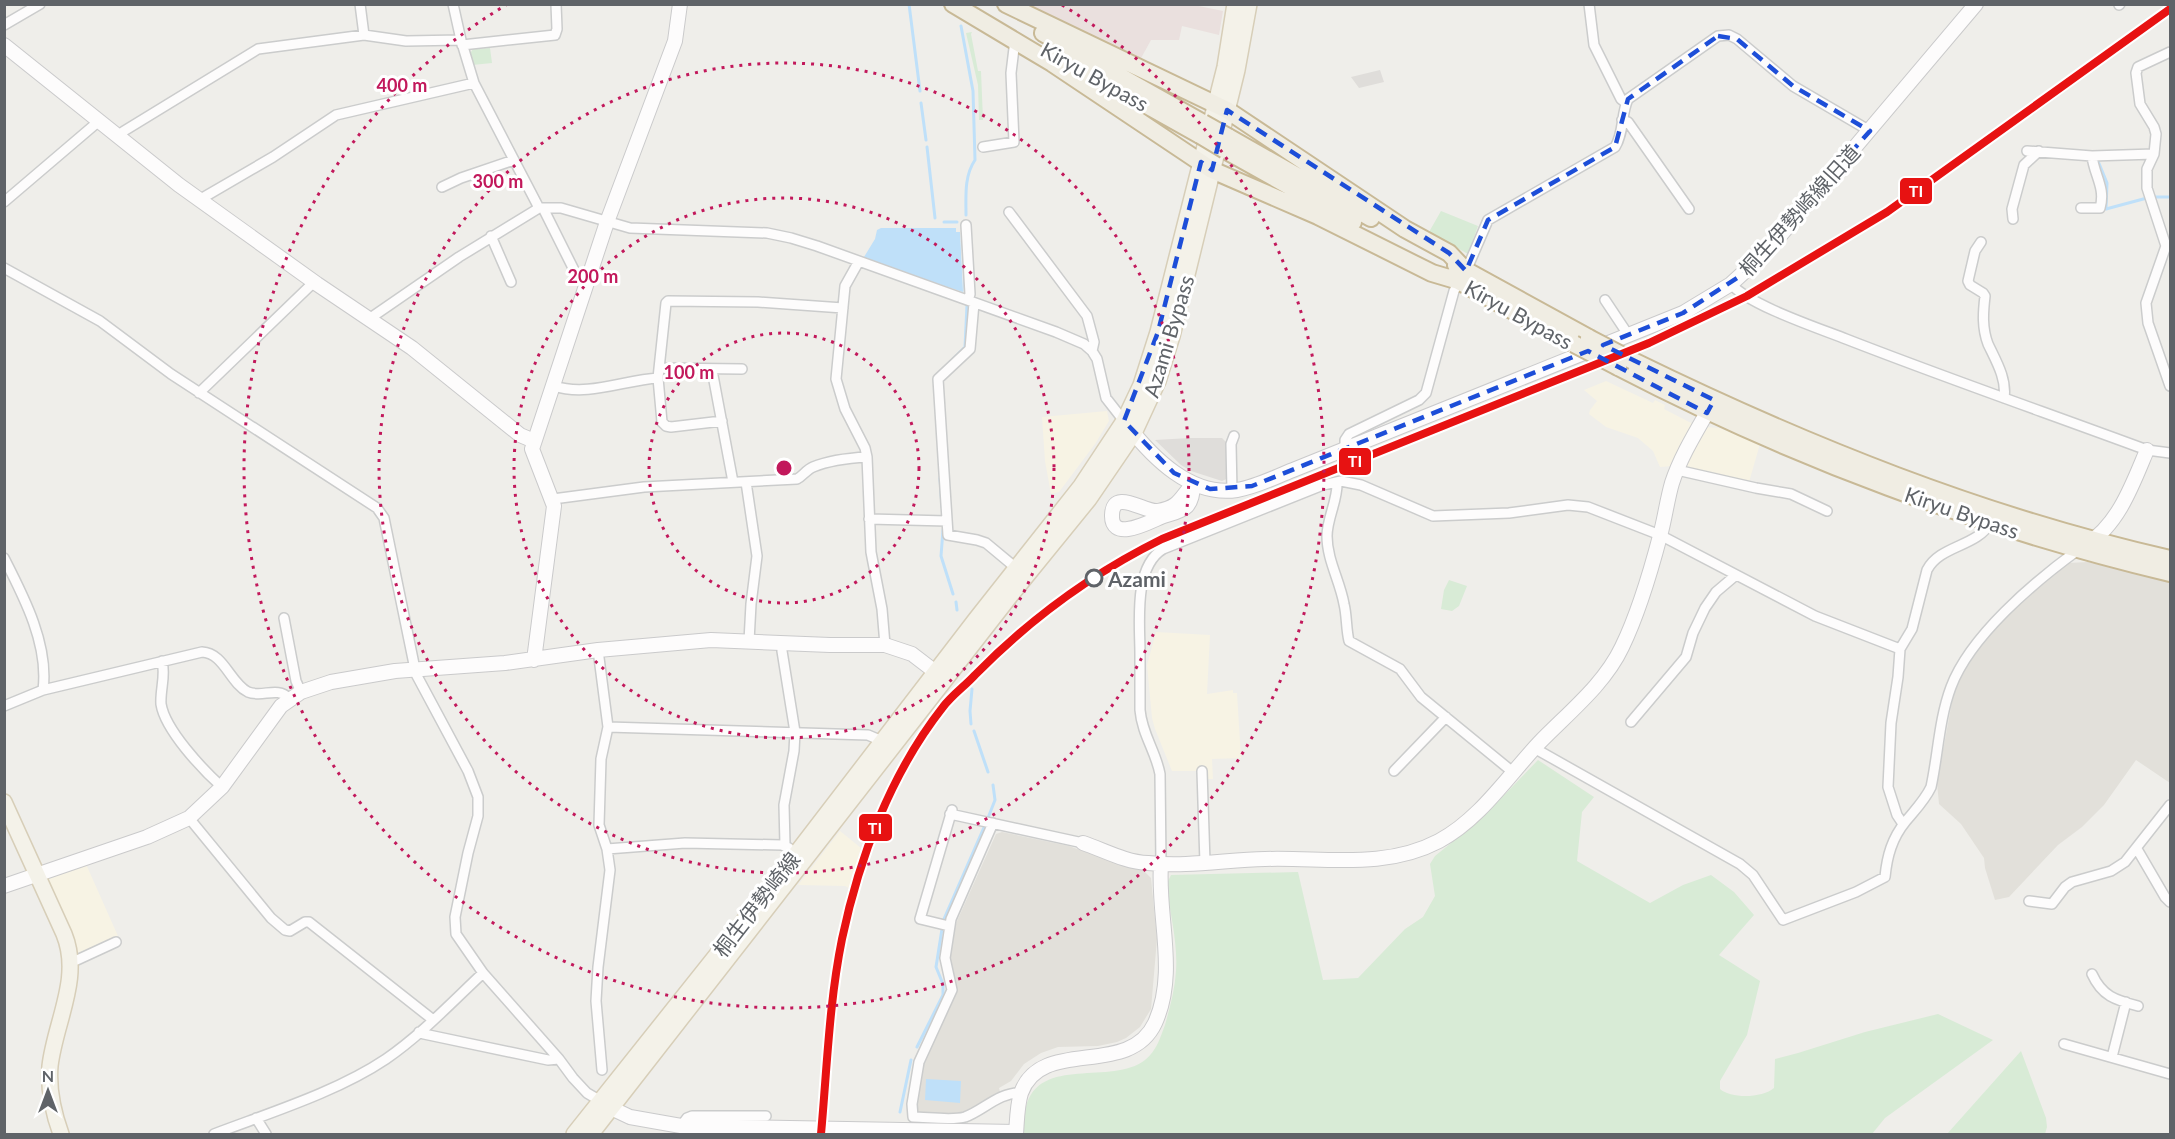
<svg xmlns="http://www.w3.org/2000/svg" width="2175" height="1139" viewBox="0 0 2175 1139" font-family="Lato,'Noto Sans JP',sans-serif">
<style>
.commercial{fill:#f7f3e4}
.industrial{fill:#dfddda}
.education{fill:#e2e0da}
.medical{fill:#eae0de}
.green{fill:#d8ebd6}
.water{fill:#bfe0f9}
.lines{fill:none;stroke-linecap:round;stroke-linejoin:round}
.stream{stroke:#bfe0f9;stroke-width:3}
.street-casing{stroke:#cbcccc;stroke-width:12}
.secondary-casing{stroke:#cacacb;stroke-width:16}
.primary-casing{stroke:#d7ceb8;stroke-width:18}
.highway-casing{stroke:#c8b996;stroke-width:20}
.street{stroke:#fdfcfc;stroke-width:9}
.secondary{stroke:#fdfcfc;stroke-width:14}
.primary{stroke:#f4f2e9;stroke-width:15}
.highway{stroke:#f0ede3;stroke-width:16}
.highway-bridge-casing{stroke:#c8b996;stroke-width:20;stroke-linecap:butt}
.highway-bridge{stroke:#f0ede3;stroke-width:16}
.rail-1-casing{stroke:#fff;stroke-width:12}
.rail-1{stroke:#e71212;stroke-width:8}
.marked{fill:none;stroke:#1d4ed8;stroke-width:4.5;stroke-dasharray:12 8;stroke-linejoin:round}
.ring{fill:none;stroke:#c2185b;stroke-width:3;stroke-dasharray:3 6}
.stop-dot{fill:#fff;stroke:#5f6368;stroke-width:3}
.labels{text-anchor:middle;dominant-baseline:central;stroke-width:6;stroke-linejoin:round;paint-order:stroke}
.street-label{font-size:21px;fill:#5f6368;stroke:#fff}
.stop-label{font-size:21px;font-weight:bold;fill:#5f6368;stroke:#fff;text-anchor:start}
.centre{fill:#c2185b;stroke:#fff;stroke-width:3}
.ring-label{font-size:18px;text-anchor:middle;font-weight:bold;fill:#c2185b;stroke:#fff;stroke-width:6;stroke-linejoin:round;paint-order:stroke}
.line-badge{stroke:#fff;stroke-width:2}
.badge-label{font-size:16px;text-anchor:middle;font-weight:bold;fill:#fff}
</style>
<rect width="100%" height="100%" fill="#efeeea"/>
<path class="commercial" d="M 1606,381 L 1653,403 L 1655,400 L 1665,405 L 1664,409 L 1695,425 L 1673,466 L 1660,467 L 1653,451 L 1638,438 L 1606,427 L 1589,414 L 1590,410 L 1597,401 L 1584,390 Z
M 1107,411 L 1109,421 L 1095,444 L 1059,492 L 1051,494 L 1045,461 L 1042,417 Z
M 1705,427 L 1719,428 L 1760,444 L 1749,482 L 1687,468 L 1685,464 Z
M 1156,632 L 1210,635 L 1207,694 L 1233,690 L 1233,693 L 1237,693 L 1241,758 L 1212,759 L 1213,779 L 1206,779 L 1202,771 L 1172,771 L 1155,729 L 1152,718 L 1147,665 Z
M 840,831 L 861,848 L 849,888 L 845,886 L 798,885 Z
M 86,864 L 118,936 L 80,953 L 74,951 L 47,882 L 48,877 Z"/>
<path class="industrial" d="M 1380,70 L 1384,82 L 1359,88 L 1351,77 Z
M 1190,438 L 1222,438 L 1227,443 L 1229,478 L 1222,481 L 1191,471 L 1181,465 L 1155,440 Z"/>
<path class="education" d="M 2088,562 L 2170,582 L 2170,783 L 2136,760 L 2104,805 L 2082,827 L 2058,845 L 2009,897 L 1995,900 L 1985,868 L 1984,858 L 1961,824 L 1939,804 L 1937,783 L 1954,691 L 1962,672 L 1995,626 L 2027,596 L 2068,563 Z
M 1002,832 L 1069,846 L 1105,859 L 1142,869 L 1151,878 L 1157,939 L 1151,1009 L 1140,1027 L 1126,1038 L 1117,1042 L 1098,1046 L 1058,1047 L 1041,1053 L 1024,1064 L 1011,1081 L 999,1088 L 1000,1092 L 968,1111 L 962,1113 L 919,1113 L 916,1107 L 922,1067 L 956,992 L 950,962 L 952,937 L 957,921 L 996,834 Z"/>
<path class="medical" d="M 1189,4 L 1223,11 L 1219,35 L 1182,26 L 1179,40 L 1151,40 L 1140,60 L 1023,5 Z"/>
<path class="green" d="M 972,32 L 971,34 L 978,71 L 981,71 L 983,120 L 979,120 L 978,85 L 966,33 Z
M 490,48 L 492,63 L 472,65 L 469,55 L 473,49 Z
M 1441,211 L 1478,226 L 1468,254 L 1429,232 Z
M 1449,580 L 1467,586 L 1459,606 L 1452,611 L 1441,609 L 1444,590 Z
M 1538,760 L 1594,797 L 1582,812 L 1577,861 L 1650,903 L 1683,885 L 1711,875 L 1734,892 L 1754,915 L 1719,955 L 1760,981 L 1747,1035 L 1720,1081 L 1720,1089 C 1731,1099 1763,1098 1774,1088 L 1775,1059 L 1798,1053 L 1865,1032 L 1938,1014 L 1993,1040 L 1885,1118 L 1872,1134 L 1023,1134 C 1024,1126 1024,1116 1026,1107 C 1039,1055 1112,1086 1145,1060 C 1157,1050 1160,1038 1165,1025 C 1170,1007 1175,989 1176,971 C 1178,943 1170,912 1166,885 L 1171,875 L 1298,872 L 1323,980 L 1358,978 L 1405,929 L 1423,917 L 1435,896 L 1430,864 L 1435,856 L 1482,818 Z
M 2021,1051 L 2046,1118 L 2047,1127 L 2045,1134 L 1947,1134 Z"/>
<path class="water" d="M 881,228 L 956,228 L 956,232 L 960,232 L 963,292 L 865,260 L 864,257 L 875,239 L 877,230 Z
M 926,1079 L 961,1081 L 960,1103 L 925,1100 Z"/>
<g class="lines">
<path class="stream" d="M 909,4 L 920,91
M 961,26 L 973,91 L 975,160 C 964,176 966,197 966,215
M 921,103 L 926,140
M 927,147 L 935,218
M 2098,161 L 2107,183 L 2106,209 L 2147,198
M 2155,197 L 2170,197
M 944,222 L 957,222
M 963,244 L 965,291
M 935,377 L 965,347 L 967,305
M 940,478 L 942,507
M 943,530 L 941,556 L 953,594
M 956,602 L 957,610
M 971,724 L 970,711 L 972,689
M 974,731 L 988,772
M 988,818 L 995,800 L 993,785
M 944,919 L 985,825
M 917,1047 L 943,995 L 943,984 L 936,967 L 942,929
M 900,1112 L 911,1060"/>
<defs>
<path id="street" d="M 360,4 L 364,35
M 453,4 L 461,40 L 474,83 L 539,208
M 1589,4 L 1594,45 L 1621,99 L 1626,103
M 2119,5 L 2120,4
M 4,25 L 40,4
M 462,45 L 555,35 L 557,29 L 556,4
M 2170,52 L 2138,67 L 2136,73 L 2140,104 L 2154,127 L 2156,134 L 2154,154 L 2147,169 L 2147,188 L 2166,246 L 2146,303 L 2148,323 L 2170,386
M 1622,120 L 1628,122 L 1689,209
M 118,136 L 124,131 L 258,49 L 364,35 L 406,41 L 461,40
M 983,147 L 1014,142 L 1011,73 L 1015,40
M 2027,151 L 2092,156 L 2154,154
M 442,187 L 461,178 L 514,160
M 199,200 L 273,157 L 336,115 L 474,83
M 4,202 L 99,121
M 543,208 L 577,276 L 587,283
M 2081,208 L 2100,208 C 2106,188 2094,175 2092,156
M 1009,212 L 1087,316 L 1094,342 L 1092,351
M 2013,219 L 2012,209 L 2024,165 L 2039,151
M 966,225 L 970,294 L 968,300
M 491,236 L 511,282
M 1981,242 L 1975,251 L 1968,281 L 1970,285 L 1983,293 L 1985,296 C 1983,313 1982,328 1988,344 C 1996,361 2007,379 2004,398
M 859,261 L 845,286 L 836,379 L 845,409 L 865,448 L 867,457 L 871,552 L 882,609 L 885,645
M 4,268 L 100,321 L 171,374 L 377,508 L 384,518 L 416,674 L 468,771 L 478,797 L 478,816 L 468,853 L 455,917 L 456,934 L 483,973 L 559,1059 L 573,1078 L 587,1093 L 604,1103
M 1466,271 L 1488,220 L 1615,147 C 1624,133 1621,114 1628,99 L 1718,36 L 1729,35 L 1737,39 L 1793,86 L 1870,131
M 1731,284 C 1749,305 1818,328 1846,339 C 1946,378 2047,413 2147,450 L 2170,453
M 1605,300 L 1629,336
M 974,303 L 970,349 L 938,379 L 948,535 L 977,540 L 986,543 L 1016,568
M 369,319 L 459,257 L 539,208 L 561,208 L 630,228 L 767,233 L 791,238 L 817,246 L 1056,332 L 1084,344 L 1092,351 L 1097,359 L 1106,398 L 1124,421
M 659,368 L 742,369
M 712,370 L 733,482
M 554,386 C 588,397 624,380 658,378
M 199,393 L 314,282
M 722,421 L 671,427 L 666,426 L 662,422 L 658,378 L 666,303 L 668,301 L 758,302 L 843,308
M 1345,448 L 1345,440 L 1349,434 L 1419,400 L 1426,393 L 1454,291 L 1459,281
M 1677,470 L 1756,488 L 1791,494 L 1827,511
M 746,482 L 757,556 L 751,604 L 749,641
M 1337,482 C 1338,500 1327,518 1327,536 C 1327,560 1340,581 1344,604 C 1347,616 1346,629 1349,641 L 1400,669 L 1421,697 L 1514,773
M 1232,491 L 1231,444 L 1234,436
M 553,499 L 644,487 L 797,479 C 803,476 806,470 813,467 C 830,460 849,458 867,457
M 869,519 L 947,521
M 4,558 C 24,597 49,645 43,690
M 284,618 L 296,681 L 301,692
M 782,643 L 782,651 L 795,732 L 794,751 L 784,805 L 785,845
M 598,650 L 608,727 L 601,759 L 599,825 L 607,849 L 610,870 L 598,967 L 596,1001 L 602,1070
M 162,661 C 166,675 160,690 161,704 C 165,730 203,770 222,787
M 4,706 L 43,690 L 202,652 C 224,653 230,683 248,692 C 262,698 277,686 289,698
M 1631,722 L 1686,657 L 1693,633 L 1705,608 L 1716,592 L 1736,575
M 608,727 L 868,735 L 882,741
M 1534,748 L 1740,864 L 1753,875 L 1783,920 L 1856,892 L 1885,877 C 1887,856 1892,838 1906,821 C 1915,810 1925,800 1931,787 C 1938,755 1939,719 1951,687 C 1970,636 2034,582 2078,550
M 1202,771 L 1205,863
M 1394,771 L 1446,717
M 950,814 L 1083,843
M 189,818 L 271,918 L 285,930 L 290,931 L 305,922 L 309,922 L 432,1019
M 993,823 L 951,919 L 945,958 L 952,990 L 919,1062 L 912,1104 L 913,1117 C 927,1117 952,1121 965,1117 C 984,1110 999,1092 1021,1093
M 1903,824 L 1897,815 L 1888,787 L 1891,723 L 1898,677 L 1900,649 L 1912,629 L 1927,570 C 1940,545 1977,547 1990,523
M 607,849 L 685,843 L 782,845 L 789,848
M 2137,849 L 2165,897 L 2170,902
M 1161,864 L 1160,774 C 1156,752 1142,734 1140,710 C 1140,692 1140,673 1140,654 C 1140,624 1133,567 1163,549 L 1323,485 L 1341,481 L 1361,485 L 1433,516 L 1509,513 L 1568,505 L 1588,507 L 1660,535 L 1815,616 L 1900,649
M 2029,901 L 2052,904 L 2065,887 L 2072,882 L 2111,871 L 2125,862 L 2170,805
M 949,926 L 920,919 L 952,810
M 70,961 L 77,960 L 116,942
M 2092,974 C 2102,996 2115,1000 2138,1006
M 419,1032 L 424,1034 L 548,1060 L 559,1059
M 2064,1044 L 2170,1074
M 2112,1057 L 2126,1002
M 256,1118 L 266,1134
M 214,1134 C 269,1113 337,1092 386,1059 C 421,1035 452,1002 483,973
M 721,1134 C 708,1134 689,1138 681,1126 L 687,1118 L 692,1116 L 766,1116"/>
<path id="secondary" d="M 4,45 L 179,185 L 317,284 L 412,348 L 520,435 L 534,441
M 1127,425 C 1153,458 1191,497 1237,490 C 1256,487 1275,477 1293,470 L 1683,313 L 1731,284 L 1768,250 L 1976,4
M 1193,484 C 1193,491 1192,500 1187,506 C 1181,512 1169,514 1161,517 C 1149,522 1111,543 1112,515 C 1113,487 1145,513 1158,511 C 1180,507 1180,498 1193,484 Z
M 2087,544 C 2119,524 2133,483 2147,450
M 534,660 L 554,506 L 532,449 L 607,222 L 675,41 L 680,4
M 1083,843 C 1104,850 1125,862 1148,863 C 1187,867 1226,860 1265,859 C 1324,857 1384,870 1439,841 C 1480,819 1508,776 1539,743 C 1568,713 1604,685 1622,647 C 1639,612 1650,574 1660,536 C 1665,518 1667,500 1672,483 C 1681,455 1699,427 1713,402
M 4,886 L 147,837 L 189,818 L 222,787 L 281,706 L 301,692 L 331,682 L 395,671 L 505,663 L 598,650 L 711,640 L 830,645 L 885,645 L 912,654 L 942,677
M 611,1108 L 630,1117 L 681,1126 L 1016,1132
M 1016,1134 C 1017,1121 1017,1106 1021,1093 C 1041,1036 1129,1079 1155,1023 C 1178,972 1157,916 1161,864"/>
<path id="primary" d="M 4,802 L 64,934 C 82,978 55,1022 50,1066 C 48,1090 53,1112 61,1134
M 574,1134 L 762,898 L 976,619 L 1081,486 L 1124,421 L 1141,385 L 1158,332 L 1225,67 L 1235,4
M 591,1134 L 1011,595 L 1089,499 L 1134,433 L 1158,381 L 1172,336 L 1237,70 L 1249,4"/>
<path id="highway" d="M 953,4 L 1052,63 L 1212,170 L 1318,216 L 1432,273 L 1459,281
M 1006,4 L 1227,110 L 1405,229 L 1449,253 L 1466,271
M 1043,33 L 1203,123
M 1059,56 L 1200,135
M 1228,137 L 1371,218
M 1225,150 L 1353,222
M 1456,265 L 1589,338
M 1451,277 L 1574,344
M 1633,361 C 1805,445 1984,517 2170,559
M 1618,367 C 1791,457 1981,528 2170,573"/>
</defs>
<use href="#street" class="street-casing"/>
<use href="#secondary" class="secondary-casing"/>
<use href="#primary" class="primary-casing"/>
<use href="#highway" class="highway-casing"/>
<use href="#street" class="street"/>
<use href="#secondary" class="secondary"/>
<use href="#primary" class="primary"/>
<use href="#highway" class="highway"/>
<defs>
<path id="highway-bridge" d="M 1203,123 L 1228,137
M 1200,135 L 1225,150
M 1589,338 L 1633,361
M 1574,344 L 1618,367"/>
</defs>
<use href="#highway-bridge" class="highway-bridge-casing"/>
<use href="#highway-bridge" class="highway-bridge"/>
<defs>
<path id="rail-1" d="M 821,1134 C 827,1069 829,1003 842,939 C 859,858 891,773 943,707 C 952,695 965,686 975,675 C 1030,619 1091,574 1162,539 L 1649,343 L 1747,296 L 1887,212 L 2170,9"/>
</defs>
<use href="#rail-1" class="rail-1-casing"/>
<use href="#rail-1" class="rail-1"/>
</g>
<path class="marked" d="M 1718,36 L 1737,39 L 1793,86 L 1870,131 L 1740,276 L 1683,313 L 1603,345 L 1714,400 L 1707,413 L 1588,351 L 1252,486 L 1210,489 L 1174,473 L 1124,421 L 1158,332 L 1201,162 L 1212,170 L 1227,110 L 1449,253 L 1466,271 L 1488,220 L 1615,147 L 1628,99 Z"/>
<g class="ring">
<circle cx="784" cy="468" r="135"/>
<circle cx="784" cy="468" r="270"/>
<circle cx="784" cy="468" r="405"/>
<path d="M1062 5A540 540 0 1 1 506 5"/>
</g>
<circle class="stop-dot" cx="1094" cy="578" r="8"/>
<g class="labels">
<g class="street-label">
<text transform="translate(1095 76) rotate(29)">Kiryu Bypass</text>
<text transform="translate(1799 210) rotate(-48)">桐生伊勢崎線旧道</text>
<text transform="translate(1519 314) rotate(29)">Kiryu Bypass</text>
<text transform="translate(1168 336) rotate(-73)">Azami Bypass</text>
<text transform="translate(1962 512) rotate(19)">Kiryu Bypass</text>
<text transform="translate(756 904) rotate(-52)">桐生伊勢崎線</text>
</g>
<g class="stop-label">
<text x="1108" y="578">Azami</text>
</g>
</g>
<circle cx="784" cy="468" r="9" class="centre"/>
<g class="ring-label">
<text x="402" y="92">400 m</text>
<text x="498" y="188">300 m</text>
<text x="593" y="283">200 m</text>
<text x="689" y="379">100 m</text>
</g>
<g class="line-badge">
<rect x="1899" y="177" width="34" height="28" rx="6" fill="#e71212"/>
<rect x="1338" y="447" width="34" height="29" rx="6" fill="#e71212"/>
<rect x="858" y="813" width="35" height="29" rx="6" fill="#e71212"/>
</g>
<g class="badge-label">
<text x="1916" y="197">TI</text>
<text x="1355" y="467">TI</text>
<text x="875" y="834">TI</text>
</g>
<rect width="2175" height="1139" fill="none" stroke="#5f6368" stroke-width="12"/>
<g transform="translate(48 1091)" stroke="#ffffff" stroke-width="4.5" paint-order="stroke">
<path d="M0-4.5L10 22L0 15L-10 22Z" fill="#5f6368"/>
<text y="-9" font-size="16" font-weight="bold" text-anchor="middle" fill="#5f6368">N</text>
</g>
</svg>
